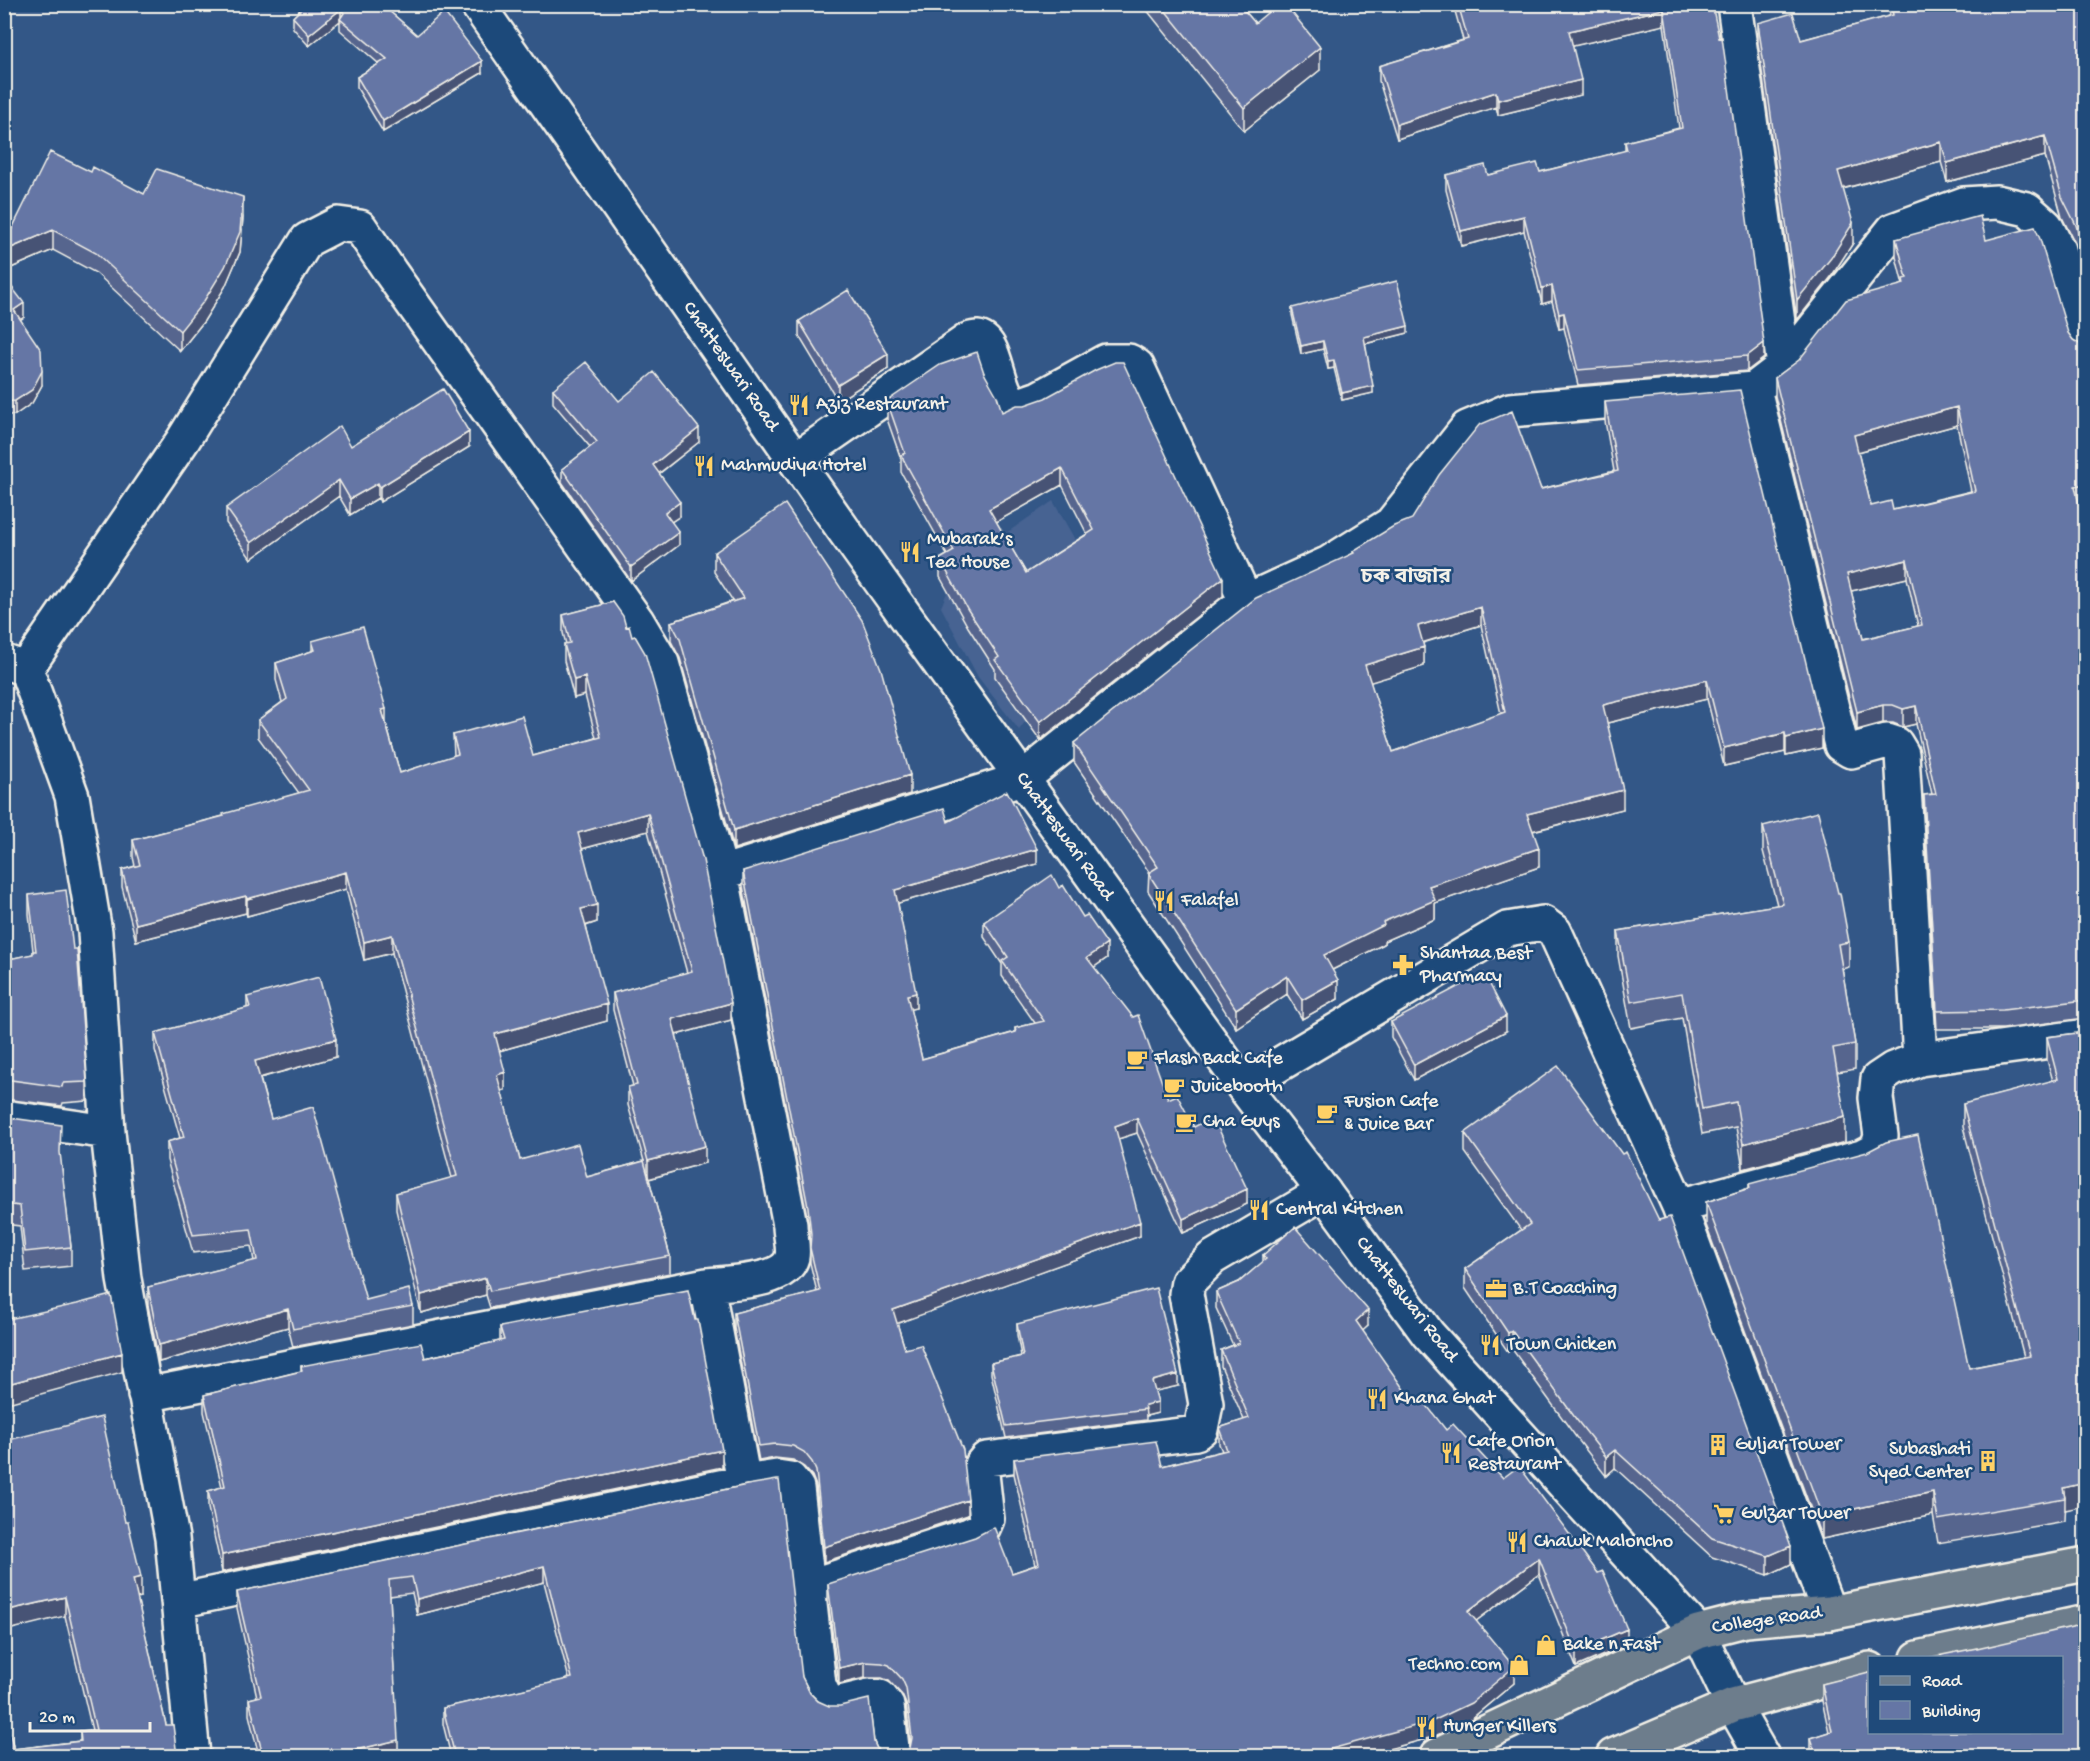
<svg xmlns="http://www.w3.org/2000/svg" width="2090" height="1761" viewBox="0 0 2090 1761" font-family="'Gochi Hand','Noto Sans Bengali',sans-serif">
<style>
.built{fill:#466392}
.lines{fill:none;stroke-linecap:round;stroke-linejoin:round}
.minor-casing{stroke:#f4f1e8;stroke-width:38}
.tertiary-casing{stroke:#f4f1e8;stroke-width:38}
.secondary-casing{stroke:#f4f1e8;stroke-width:38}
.primary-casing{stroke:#f4f1e8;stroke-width:38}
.minor{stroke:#1f4a7a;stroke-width:33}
.tertiary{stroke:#1f4a7a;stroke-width:33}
.secondary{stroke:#1f4a7a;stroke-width:33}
.primary{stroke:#6d7d8c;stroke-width:33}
.wall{fill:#57658e;stroke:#f4f1e8;stroke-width:1.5;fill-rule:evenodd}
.shaded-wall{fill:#475374;stroke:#f4f1e8;stroke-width:1.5}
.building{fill:#6576a5;stroke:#f4f1e8;stroke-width:1.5;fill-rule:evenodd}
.labels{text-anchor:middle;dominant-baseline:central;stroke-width:5;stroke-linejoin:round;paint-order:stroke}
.street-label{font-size:20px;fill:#f4f1e8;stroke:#1f4a7a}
.poi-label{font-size:20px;fill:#f4f1e8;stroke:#1f4a7a;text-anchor:start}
.neighbourhood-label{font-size:21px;font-weight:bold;fill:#f4f1e8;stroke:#1f4a7a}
</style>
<rect width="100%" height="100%" fill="#335787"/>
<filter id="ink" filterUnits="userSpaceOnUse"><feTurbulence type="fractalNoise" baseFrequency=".0167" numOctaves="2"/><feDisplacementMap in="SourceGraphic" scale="12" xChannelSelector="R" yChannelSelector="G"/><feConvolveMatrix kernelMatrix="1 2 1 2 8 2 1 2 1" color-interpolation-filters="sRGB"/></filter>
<g filter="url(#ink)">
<path class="built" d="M 1053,501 L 1110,601 L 1069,662 L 1019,730 L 978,677 L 941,607 L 958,566 Z"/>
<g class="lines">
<defs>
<path id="minor" d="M 1734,4 L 1784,366
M 1754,389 L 1841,745 L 1851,751 L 1887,741 L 1896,744 L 1902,754 L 1920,1059
M 795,460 L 968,340 C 971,339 974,338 977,338 C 1000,340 995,402 1019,405 L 1039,398 L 1106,361 L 1129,361 L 1137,366 L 1246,601
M 5,662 L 26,669 L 72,796 L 95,932 L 108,1132 L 124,1279 L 172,1538 L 193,1756
M 26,669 L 183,440 L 307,240 L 338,224 L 360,227 L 391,273 L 637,621 L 662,663 L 721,873 L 790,1225 C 790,1234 794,1248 792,1257 C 785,1283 729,1282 707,1285 L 145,1395
M 721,873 L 1022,779 L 1246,601 L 1329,563 L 1391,524 L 1467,428 L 1510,410 L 1754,389 L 1784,366 L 1893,230 L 1964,204 L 1997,202 L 2027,209 L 2046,226 L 2058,250 L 2086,345
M 1243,1086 L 1507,929 L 1543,923 L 1555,932 L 1679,1206 L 1829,1613
M 4,1117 L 108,1132
M 1679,1206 L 1862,1157 L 1877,1149 L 1881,1136 L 1876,1098 L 1878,1079 L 1893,1069 L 1920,1059 L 2086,1036
M 707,1285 L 744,1482 L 777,1477 L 790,1479 L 797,1488 L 819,1685 L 826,1700 L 836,1704 L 869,1696 L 880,1697 L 887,1706 L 893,1756
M 807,1587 L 969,1535 L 983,1528 L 987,1519 L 981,1465 L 986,1459 L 1196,1433 L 1201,1429 L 1206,1404 L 1186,1294 L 1188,1282 L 1212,1258 L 1324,1192
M 178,1601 L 744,1482"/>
<path id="tertiary" d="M 1733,1705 L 1762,1756"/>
<path id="secondary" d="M 477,4 L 843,529 L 1243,1086 L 1324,1192 L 1428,1334 L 1698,1632 L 1733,1705"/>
<path id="primary" d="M 1918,1658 L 2086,1622
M 1437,1756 L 1698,1632 L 1745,1620 L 1829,1613 L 2086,1564
M 1613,1756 L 1733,1705 L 1870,1669"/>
</defs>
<use href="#minor" class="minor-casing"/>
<use href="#tertiary" class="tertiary-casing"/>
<use href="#secondary" class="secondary-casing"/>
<use href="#primary" class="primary-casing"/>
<use href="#minor" class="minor"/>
<use href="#tertiary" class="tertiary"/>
<use href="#secondary" class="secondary"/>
<use href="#primary" class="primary"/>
</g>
<path class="wall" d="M 306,4 L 381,4 L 417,35 L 482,73 L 383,132 L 357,88 L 357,77 L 379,64 L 340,30 L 340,21 L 309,46 L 293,28 L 293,17 Z
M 1142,4 L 1239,4 L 1255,23 L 1320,70 L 1244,131 Z
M 1453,4 L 1712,4 L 1764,358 L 1747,371 L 1578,385 L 1564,328 L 1559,329 L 1552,301 L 1542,304 L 1524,231 L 1461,246 L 1446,190 L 1446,175 L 1488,175 L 1540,172 L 1625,151 L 1625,142 L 1679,128 L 1664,25 L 1572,46 L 1581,95 L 1498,115 L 1496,107 L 1397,139 L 1379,81 L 1379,66 L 1463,40 Z
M 1888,4 L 2085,4 L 2085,277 L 2076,245 L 2062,217 L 2045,156 L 1947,182 L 1941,162 L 1843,189 L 1853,243 L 1831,277 L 1797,320 L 1758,43 L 1758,23 L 1801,40 L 1890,16 Z
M 91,172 L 144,194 L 243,217 L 240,252 L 225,287 L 204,321 L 180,351 L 96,273 L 53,250 L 4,271 Z
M 1896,239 L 1986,240 L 2068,333 L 2073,340 L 2081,345 L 2085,344 L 2085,502 L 2079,503 L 2085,532 L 2085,1018 L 2003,1029 L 1937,1029 L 1924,813 L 1924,795 L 1932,794 L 1916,724 L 1903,727 L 1893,723 L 1883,723 L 1857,730 L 1775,396 L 1775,378 L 1903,285 L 1896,257 ZM 1957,425 L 1971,491 L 1893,510 L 1871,506 L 1858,452 ZM 1907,578 L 1918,626 L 1863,639 L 1851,591 Z
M 4,277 L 24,317 L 20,319 L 42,385 L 32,403 L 15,415 L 4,415 Z
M 1292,308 L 1408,333 L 1365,344 L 1373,393 L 1342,400 L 1334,368 L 1328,369 L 1323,349 L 1301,354 L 1292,315 Z
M 799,321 L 888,369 L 838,401 L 799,336 Z
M 984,373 L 1002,412 L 1223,596 L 1040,740 L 995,677 L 995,669 L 968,627 L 940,577 L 940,559 L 947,555 L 901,472 L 901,459 L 887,419 L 887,401 ZM 1062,485 L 1087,534 L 1026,573 L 996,522 Z
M 553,389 L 619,401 L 699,442 L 659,474 L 680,516 L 671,522 L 679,545 L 631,581 L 562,482 L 562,469 L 590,447 L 553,403 Z
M 1605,402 L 1822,748 L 1786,756 L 1785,752 L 1724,766 L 1707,699 L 1607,723 L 1623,809 L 1533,831 L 1539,867 L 1435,903 L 1435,919 L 1384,941 L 1384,944 L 1332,970 L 1338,999 L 1302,1019 L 1287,994 L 1236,1028 L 1148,891 L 1149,872 L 1074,762 L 1074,743 L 1353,553 L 1353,551 L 1541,489 L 1614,471 L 1605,421 ZM 1481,625 L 1501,714 L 1393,752 L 1370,682 L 1424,666 L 1423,643 Z
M 351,446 L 469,447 L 380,502 L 378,498 L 350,515 L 339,496 L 251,559 L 226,523 L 226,508 Z
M 714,553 L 910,794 L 734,849 L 680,658 L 671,641 L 671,622 L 733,601 L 714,572 Z
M 613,602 L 731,1020 L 676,1035 L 705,1163 L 649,1179 L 670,1256 L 670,1273 L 490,1308 L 486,1295 L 421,1313 L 396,1210 L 396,1193 L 452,1178 L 392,953 L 364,960 L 346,889 L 247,916 L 246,913 L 136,941 L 122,887 L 122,870 L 135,866 L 133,857 L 133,840 L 223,816 L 299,793 L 258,737 L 258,720 L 282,702 L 276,680 L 276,663 L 312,651 L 312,641 L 386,723 L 400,773 L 454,756 L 453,735 L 533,756 L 596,738 L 585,695 L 574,698 L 564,661 L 564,644 L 566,644 L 563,633 L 563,615 ZM 648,831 L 687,973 L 613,993 L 613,1010 L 633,1086 L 628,1087 L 628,1105 L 644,1161 L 587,1177 L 520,1160 L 501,1091 L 505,1090 L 499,1051 L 607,1021 L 586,926 L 597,922 L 582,849 Z
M 948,822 L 1037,864 L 898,903 L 916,1008 L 910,1009 L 922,1059 L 1015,1032 L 1015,1028 L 1035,1023 L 1002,976 L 1002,964 L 984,937 L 984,922 L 1059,888 L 1107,958 L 1094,967 L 1168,1099 L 1194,1127 L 1247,1204 L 1183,1233 L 1137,1133 L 1118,1139 L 1140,1236 L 897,1323 L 905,1349 L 968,1515 L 824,1562 L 816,1486 L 812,1476 L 804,1467 L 793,1460 L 775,1458 L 759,1461 L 734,1328 L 734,1313 L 817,1292 L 810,1263 L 810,1241 L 808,1221 L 743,886 L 743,871 Z
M 1763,826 L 1849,942 L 1849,967 L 1842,969 L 1855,1044 L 1855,1069 L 1837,1072 L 1845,1142 L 1743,1169 L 1736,1127 L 1702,1134 L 1682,1018 L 1631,1028 L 1618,956 L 1618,931 L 1777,905 L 1763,851 Z
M 29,895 L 87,1082 L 87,1101 L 63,1103 L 62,1106 L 4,1099 L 4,960 L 33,954 L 33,951 L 29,914 Z
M 247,997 L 336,1057 L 260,1078 L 271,1119 L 366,1300 L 413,1306 L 413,1324 L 293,1347 L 288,1327 L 159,1362 L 148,1305 L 148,1287 L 254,1261 L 251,1246 L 193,1253 L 167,1160 L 167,1142 L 180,1138 L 155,1050 L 155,1033 L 247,1008 Z
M 1391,1022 L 1506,1031 L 1414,1080 L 1391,1037 Z
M 2085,1032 L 2065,1521 L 1938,1543 L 1933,1515 L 1822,1539 L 1706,1225 L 1706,1202 L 1749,1188 L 1749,1184 L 1969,1368 L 2024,1357 L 1963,1127 L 1963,1104 L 2053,1081 L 2047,1060 L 2047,1037 Z
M 4,1117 L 60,1157 L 71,1247 L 71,1266 L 25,1271 L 20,1226 L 4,1224 Z
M 1465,1133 L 1791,1564 L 1768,1575 L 1712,1557 L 1615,1468 L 1606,1476 L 1576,1437 L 1512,1349 L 1508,1352 L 1465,1288 L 1465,1269 L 1521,1230 L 1465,1152 Z
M 1263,1255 L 1368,1326 L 1362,1331 L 1414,1404 L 1446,1430 L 1627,1645 L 1576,1667 L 1539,1574 L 1476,1621 L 1514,1683 L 1471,1719 L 1433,1737 L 1363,1756 L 901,1756 L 904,1755 L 910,1748 L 911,1745 L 906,1704 L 902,1695 L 889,1681 L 882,1678 L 865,1678 L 839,1684 L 828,1600 L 828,1584 L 1012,1573 L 1035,1565 L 1014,1474 L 1014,1459 L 1162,1466 L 1222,1451 L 1219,1444 L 1219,1428 L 1244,1420 L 1221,1366 L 1221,1350 L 1233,1345 L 1216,1308 L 1216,1292 L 1239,1282 L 1263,1262 Z
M 1017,1324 L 1178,1386 L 1155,1391 L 1158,1413 L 1146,1416 L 1146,1420 L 1006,1438 L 991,1374 L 991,1363 L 1021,1356 L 1017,1335 Z
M 500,1327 L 722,1467 L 222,1572 L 208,1508 L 208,1491 L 222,1487 L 204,1412 L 204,1395 L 301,1371 L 301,1366 L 425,1358 L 500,1341 Z
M 4,1441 L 141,1597 L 137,1598 L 166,1725 L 177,1756 L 14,1749 L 80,1741 L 80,1731 L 92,1730 L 65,1616 Z
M 747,1485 L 802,1677 L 810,1693 L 818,1701 L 874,1742 L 878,1751 L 885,1756 L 451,1756 L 443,1724 L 443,1708 L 569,1679 L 544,1582 L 417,1615 L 412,1593 L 390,1596 L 398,1756 L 259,1756 L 249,1715 L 249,1699 L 257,1697 L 237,1608 L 237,1592 Z
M 1977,1649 L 2085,1756 L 1810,1756 L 1810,1738 L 1829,1732 L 1822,1701 L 1822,1684 Z"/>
<path class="shaded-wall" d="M 341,9 L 341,20 L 340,19 L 340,21 L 309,46 L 309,35 Z
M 1664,9 L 1664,25 L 1569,47 L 1569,31 Z
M 1320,47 L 1320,70 L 1244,131 L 1244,108 Z
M 482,61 L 482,73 L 383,132 L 383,121 Z
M 1581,80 L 1581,95 L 1498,115 L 1498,100 Z
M 1496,92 L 1496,107 L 1397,139 L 1397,124 Z
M 2045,136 L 2045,156 L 1947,182 L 1947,163 Z
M 1941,142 L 1941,162 L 1838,190 L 1838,171 Z
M 243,197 L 243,217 L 240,252 L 225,287 L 204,321 L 180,351 L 180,331 Z
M 1524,216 L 1524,231 L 1461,246 L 1461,231 Z
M 1853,223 L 1853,243 L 1831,277 L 1797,320 L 1797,300 Z
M 53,230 L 53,250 L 4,271 L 4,251 Z
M 1552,286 L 1552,301 L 1542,304 L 1542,288 Z
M 24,303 L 24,317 L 14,324 L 14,310 Z
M 1564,313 L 1564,328 L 1559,329 L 1559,314 Z
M 1408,326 L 1408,333 L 1364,344 L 1364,337 Z
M 1323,341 L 1323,349 L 1301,354 L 1301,346 Z
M 1764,343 L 1764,358 L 1747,371 L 1747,356 Z
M 888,354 L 888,369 L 838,401 L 838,385 Z
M 1334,360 L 1334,368 L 1328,369 L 1328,361 Z
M 42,371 L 42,385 L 32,403 L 15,415 L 15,401 Z
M 1373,386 L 1373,393 L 1342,400 L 1342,393 Z
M 1957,407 L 1957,425 L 1854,453 L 1854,435 Z
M 699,428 L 699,442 L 653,478 L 653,465 Z
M 469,432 L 469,447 L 380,502 L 380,487 Z
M 1062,468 L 1062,485 L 989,526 L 989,509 Z
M 339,480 L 339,496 L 251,559 L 251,543 Z
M 378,483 L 378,498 L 350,515 L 350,499 Z
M 680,502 L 680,516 L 665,526 L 665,513 Z
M 679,532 L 679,545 L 631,581 L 631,567 Z
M 1907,560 L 1907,578 L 1847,592 L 1847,574 Z
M 1223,578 L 1223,596 L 1040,740 L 1040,722 Z
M 1481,607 L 1481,625 L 1418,644 L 1418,626 Z
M 1424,647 L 1424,666 L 1365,684 L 1365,665 Z
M 585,677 L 585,695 L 574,698 L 574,680 Z
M 1707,680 L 1707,699 L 1603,724 L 1603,705 Z
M 1883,705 L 1883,723 L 1857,730 L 1857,712 Z
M 1916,706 L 1916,724 L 1903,727 L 1903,709 Z
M 386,709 L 386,726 L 382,710 Z
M 1822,729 L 1822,748 L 1786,756 L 1786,738 Z
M 1785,733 L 1785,752 L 1724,766 L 1724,748 Z
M 910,775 L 910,794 L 734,849 L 734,830 Z
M 10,785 L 10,802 L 4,804 L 4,788 Z
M 1623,790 L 1623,809 L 1527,832 L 1527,814 Z
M 648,813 L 648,831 L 578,850 L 578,833 Z
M 1539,848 L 1539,867 L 1435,903 L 1435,919 L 1384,941 L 1384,944 L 1324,974 L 1324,955 L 1383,922 L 1429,886 Z
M 1037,849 L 1037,864 L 895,904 L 895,890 Z
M 346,872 L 346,889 L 247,916 L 247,899 Z
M 246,896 L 246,913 L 136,941 L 136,924 Z
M 597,905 L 597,922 L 581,927 L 581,909 Z
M 392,935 L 392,953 L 364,960 L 364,942 Z
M 1107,944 L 1107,958 L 1087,972 L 1087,958 Z
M 1287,976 L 1287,994 L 1236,1028 L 1236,1009 Z
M 1338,980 L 1338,999 L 1302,1019 L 1302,1000 Z
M 916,993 L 916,1008 L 907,1010 L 907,995 Z
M 731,1003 L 731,1020 L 672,1036 L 672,1019 Z
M 607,1004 L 607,1021 L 495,1052 L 495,1034 Z
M 1506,1016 L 1506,1031 L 1414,1080 L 1414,1065 Z
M 336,1039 L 336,1057 L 255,1079 L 255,1061 Z
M 505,1072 L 505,1090 L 497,1092 L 497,1075 Z
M 1845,1117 L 1845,1142 L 1743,1169 L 1743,1144 Z
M 1137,1118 L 1137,1133 L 1115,1140 L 1115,1126 Z
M 705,1146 L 705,1163 L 648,1179 L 648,1161 Z
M 1247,1189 L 1247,1204 L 1183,1233 L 1183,1219 Z
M 1140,1222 L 1140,1236 L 893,1325 L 893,1310 Z
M 486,1278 L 486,1295 L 421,1313 L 421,1295 Z
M 288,1309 L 288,1327 L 159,1362 L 159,1345 Z
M 1368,1310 L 1368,1326 L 1356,1337 L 1356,1321 Z
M 1512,1331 L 1512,1349 L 1508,1352 L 1508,1333 Z
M 122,1353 L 122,1372 L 4,1404 L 4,1385 Z
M 1178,1374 L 1178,1386 L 1152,1392 L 1152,1381 Z
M 1158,1402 L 1158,1413 L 1146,1416 L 1145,1405 Z
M 722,1450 L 722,1467 L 222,1572 L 222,1555 Z
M 1615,1450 L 1615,1468 L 1606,1476 L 1606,1457 Z
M 2085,1483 L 2085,1506 L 2065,1510 L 2065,1498 L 2063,1488 Z
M 1933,1492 L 1933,1515 L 1822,1539 L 1822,1516 Z
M 968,1500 L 968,1515 L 824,1562 L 824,1547 Z
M 1791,1546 L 1791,1564 L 1768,1575 L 1768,1556 Z
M 1539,1558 L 1539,1574 L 1468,1627 L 1468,1611 Z
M 544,1566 L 544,1582 L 417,1615 L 417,1599 Z
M 141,1577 L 141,1597 L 133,1599 L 133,1579 Z
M 65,1597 L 65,1616 L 4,1631 L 4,1611 Z
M 1627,1629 L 1627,1645 L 1576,1667 L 1576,1651 Z
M 865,1662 L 865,1678 L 839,1684 L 839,1668 Z
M 1514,1667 L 1514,1683 L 1471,1719 L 1433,1737 L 1363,1756 L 1306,1756 Z
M 398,1740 L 398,1756 L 330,1756 Z"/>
<path class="building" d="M 306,4 L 381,4 L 417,35 L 444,12 L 482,61 L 383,121 L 357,77 L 387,59 L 340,19 L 344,13 L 341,9 L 309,35 L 293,17 Z
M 1160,4 L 1239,4 L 1255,23 L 1278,4 L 1285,4 L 1320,47 L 1244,108 Z
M 1458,4 L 1712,4 L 1719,38 L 1722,37 L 1764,343 L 1747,356 L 1578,370 L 1564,313 L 1559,314 L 1552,286 L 1542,288 L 1524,216 L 1461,231 L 1446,175 L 1485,165 L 1488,175 L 1537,163 L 1540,172 L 1627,150 L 1625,142 L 1682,128 L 1664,9 L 1569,31 L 1581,80 L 1498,100 L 1496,92 L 1397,124 L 1379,66 L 1468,39 Z
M 1891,4 L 2085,4 L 2085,257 L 2076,225 L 2062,197 L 2045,136 L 1947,163 L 1941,142 L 1838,171 L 1853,223 L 1831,258 L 1797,300 L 1758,23 L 1793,13 L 1801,40 L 1893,15 Z
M 50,152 L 91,172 L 93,167 L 144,194 L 157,169 L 243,197 L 240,232 L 225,267 L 204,301 L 180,331 L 96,253 L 53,230 L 4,251 L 4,245 Z
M 1980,216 L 1986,240 L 2035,227 L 2040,239 L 2068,333 L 2073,340 L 2081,345 L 2085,344 L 2085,484 L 2075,486 L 2085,532 L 2085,1000 L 2003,1010 L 1937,1011 L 1924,795 L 1936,794 L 1916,706 L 1903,709 L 1893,705 L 1883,705 L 1857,712 L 1775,378 L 1799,360 L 1846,300 L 1904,284 L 1903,279 L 1907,278 L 1896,239 ZM 1957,407 L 1975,491 L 1893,510 L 1891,501 L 1871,506 L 1854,435 ZM 1907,560 L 1922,625 L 1863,639 L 1847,574 Z
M 4,277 L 24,303 L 14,310 L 41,350 L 42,371 L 32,390 L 15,401 L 4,402 Z
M 1397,281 L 1408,326 L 1364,337 L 1373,386 L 1342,393 L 1334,360 L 1328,361 L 1323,341 L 1301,346 L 1292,308 Z
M 848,290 L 888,354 L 838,385 L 799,321 Z
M 977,352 L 984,373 L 997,396 L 1002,412 L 1017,405 L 1025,405 L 1045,398 L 1096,370 L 1115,362 L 1123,362 L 1223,578 L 1040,722 L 995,660 L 999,657 L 968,610 L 940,559 L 954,551 L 901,455 L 905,453 L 887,401 L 940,365 ZM 1062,468 L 1094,530 L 1026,573 L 989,509 Z
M 586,362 L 619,401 L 654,372 L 699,428 L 653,465 L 680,502 L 665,513 L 679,532 L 631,567 L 562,469 L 597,442 L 553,389 Z
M 443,389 L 469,432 L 380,487 L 378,483 L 350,499 L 339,480 L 251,543 L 226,508 L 340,426 L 351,446 Z
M 1740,390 L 1822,729 L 1786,738 L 1785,733 L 1724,748 L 1707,680 L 1603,705 L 1623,790 L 1527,814 L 1539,848 L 1429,886 L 1435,900 L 1383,922 L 1384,925 L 1324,955 L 1338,980 L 1302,1000 L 1287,976 L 1236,1009 L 1148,873 L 1158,867 L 1074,743 L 1256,598 L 1354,553 L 1353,551 L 1394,526 L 1412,519 L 1439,475 L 1479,425 L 1512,411 L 1541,489 L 1618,471 L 1605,402 ZM 1481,607 L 1505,712 L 1393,752 L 1365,665 L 1424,647 L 1418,626 Z
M 785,504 L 862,620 L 881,669 L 910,775 L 734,830 L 680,639 L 671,622 L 744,598 L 714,553 Z
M 613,602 L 623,616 L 626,627 L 629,626 L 632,637 L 635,636 L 645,653 L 703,860 L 731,1003 L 672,1019 L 705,1146 L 648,1161 L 628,1087 L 637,1085 L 613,993 L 692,971 L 648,813 L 578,833 L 597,905 L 581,909 L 607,1004 L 495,1034 L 505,1072 L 497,1075 L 520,1160 L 578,1144 L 587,1177 L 644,1161 L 670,1256 L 490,1291 L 486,1278 L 421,1295 L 396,1193 L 457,1176 L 392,935 L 364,942 L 346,872 L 247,899 L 246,896 L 136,924 L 122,870 L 140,865 L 133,840 L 224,816 L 223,814 L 309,790 L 258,720 L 287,699 L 276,663 L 315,650 L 312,641 L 363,627 L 386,709 L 382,710 L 400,773 L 458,754 L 453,735 L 522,716 L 533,756 L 601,737 L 585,677 L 574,680 L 564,644 L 570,643 L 563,615 Z
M 4,772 L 10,785 L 4,788 Z
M 1007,791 L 1037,849 L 895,890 L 916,993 L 907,995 L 922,1059 L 1016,1032 L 1015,1028 L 1044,1021 L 1002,961 L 1008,957 L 984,922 L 1052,875 L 1059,888 L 1063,885 L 1083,917 L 1087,915 L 1107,944 L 1087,958 L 1133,1017 L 1138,1015 L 1168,1099 L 1177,1095 L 1194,1127 L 1213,1117 L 1247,1189 L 1183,1219 L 1137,1118 L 1115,1126 L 1140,1222 L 893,1310 L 905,1349 L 921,1345 L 963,1450 L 968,1500 L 824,1547 L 816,1471 L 812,1462 L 804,1452 L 793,1446 L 775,1444 L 759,1446 L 734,1313 L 820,1291 L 810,1248 L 811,1234 L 808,1207 L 743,871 L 944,808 L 948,822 Z
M 1818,812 L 1838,893 L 1840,893 L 1849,942 L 1838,944 L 1855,1044 L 1833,1048 L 1845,1117 L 1743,1144 L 1736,1102 L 1702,1109 L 1682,993 L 1631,1002 L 1618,931 L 1783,904 L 1763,826 Z
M 66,890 L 73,949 L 77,949 L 87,1082 L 63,1083 L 62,1087 L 4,1079 L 4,960 L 33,954 L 33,951 L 36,951 L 29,895 Z
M 1484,973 L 1506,1016 L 1414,1065 L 1391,1022 Z
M 319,977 L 336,1039 L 255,1061 L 271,1119 L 313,1107 L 366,1300 L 409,1289 L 413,1306 L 293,1329 L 288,1309 L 159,1345 L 148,1287 L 257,1260 L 251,1229 L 193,1235 L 167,1142 L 184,1137 L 155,1033 L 250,1007 L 247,997 Z
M 2085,1032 L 2085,1483 L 2063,1488 L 2065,1498 L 1938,1520 L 1933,1492 L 1822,1516 L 1706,1202 L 1750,1188 L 1749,1184 L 1867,1152 L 1886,1142 L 1918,1135 L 1969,1368 L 2030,1356 L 1963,1104 L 2058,1079 L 2047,1037 Z
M 1558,1066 L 1622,1154 L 1626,1152 L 1659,1220 L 1670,1217 L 1791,1546 L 1768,1556 L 1712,1538 L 1615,1450 L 1606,1457 L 1576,1419 L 1512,1331 L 1508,1333 L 1465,1269 L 1530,1224 L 1465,1133 Z
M 4,1117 L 61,1125 L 60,1152 L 71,1247 L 25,1252 L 20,1206 L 4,1204 Z
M 1295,1227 L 1368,1310 L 1356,1321 L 1414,1404 L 1421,1398 L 1446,1430 L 1453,1424 L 1503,1478 L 1519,1466 L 1598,1573 L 1603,1571 L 1627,1629 L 1576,1651 L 1539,1558 L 1468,1611 L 1514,1667 L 1471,1703 L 1433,1721 L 1306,1756 L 901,1756 L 904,1755 L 910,1748 L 912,1738 L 906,1688 L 902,1679 L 889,1665 L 882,1663 L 865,1662 L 839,1668 L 828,1584 L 975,1537 L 994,1527 L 1012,1573 L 1039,1564 L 1014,1459 L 1156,1441 L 1162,1466 L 1227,1450 L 1219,1428 L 1249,1418 L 1221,1350 L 1239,1343 L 1216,1292 L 1239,1282 L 1266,1259 L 1263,1255 Z
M 1156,1288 L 1178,1374 L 1152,1381 L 1158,1402 L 1145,1405 L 1146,1409 L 1006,1426 L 991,1363 L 1023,1356 L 1017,1324 Z
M 688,1290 L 695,1320 L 698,1320 L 722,1450 L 222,1555 L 208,1491 L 225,1486 L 204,1395 L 302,1371 L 301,1366 L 421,1343 L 425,1358 L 504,1340 L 500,1327 Z
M 111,1295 L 122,1353 L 4,1385 L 4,1320 L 77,1304 Z
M 102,1417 L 125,1522 L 128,1522 L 141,1577 L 133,1579 L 166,1725 L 173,1725 L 177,1756 L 4,1756 L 4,1711 L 14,1749 L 81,1741 L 80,1731 L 96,1730 L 65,1597 L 4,1611 L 4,1441 Z
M 777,1480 L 779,1480 L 802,1677 L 810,1693 L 818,1701 L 829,1706 L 840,1706 L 869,1699 L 874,1742 L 878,1751 L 885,1756 L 455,1756 L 443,1708 L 572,1678 L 544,1566 L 417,1599 L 412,1577 L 389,1580 L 398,1740 L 330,1756 L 263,1756 L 249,1699 L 261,1696 L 237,1592 L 747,1485 Z
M 2085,1624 L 2085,1756 L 1816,1756 L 1810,1738 L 1832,1731 L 1822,1684 L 1869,1672 L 1869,1732 L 2061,1732 L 2061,1658 L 1927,1658 L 1977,1648 L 1977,1649 Z
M 1684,1750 L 1685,1755 L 1708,1756 L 1654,1756 Z"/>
</g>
<defs>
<symbol id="restaurant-bare" viewBox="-9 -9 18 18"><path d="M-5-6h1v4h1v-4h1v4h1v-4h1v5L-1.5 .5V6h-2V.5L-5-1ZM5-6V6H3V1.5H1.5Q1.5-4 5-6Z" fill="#ffd166" stroke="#1f4a7a" stroke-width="2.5" paint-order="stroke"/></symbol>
<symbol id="pharmacy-bare" viewBox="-9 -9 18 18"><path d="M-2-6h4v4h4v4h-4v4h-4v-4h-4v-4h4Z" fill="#ffd166" stroke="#1f4a7a" stroke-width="2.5" paint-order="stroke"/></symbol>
<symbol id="cafe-bare" viewBox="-9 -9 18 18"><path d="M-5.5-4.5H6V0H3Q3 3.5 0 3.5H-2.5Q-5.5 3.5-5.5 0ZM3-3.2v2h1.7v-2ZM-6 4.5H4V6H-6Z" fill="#ffd166" stroke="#1f4a7a" stroke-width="2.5" paint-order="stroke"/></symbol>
<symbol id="office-bare" viewBox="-9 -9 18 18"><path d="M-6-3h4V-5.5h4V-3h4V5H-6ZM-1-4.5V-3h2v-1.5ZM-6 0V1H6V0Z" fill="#ffd166" stroke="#1f4a7a" stroke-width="2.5" paint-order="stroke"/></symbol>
<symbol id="building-bare" viewBox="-9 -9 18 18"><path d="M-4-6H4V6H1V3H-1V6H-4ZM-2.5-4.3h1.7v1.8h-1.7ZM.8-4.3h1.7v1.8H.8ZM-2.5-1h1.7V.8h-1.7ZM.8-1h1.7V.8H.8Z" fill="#ffd166" stroke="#1f4a7a" stroke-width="2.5" paint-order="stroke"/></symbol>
<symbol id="supermarket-bare" viewBox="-9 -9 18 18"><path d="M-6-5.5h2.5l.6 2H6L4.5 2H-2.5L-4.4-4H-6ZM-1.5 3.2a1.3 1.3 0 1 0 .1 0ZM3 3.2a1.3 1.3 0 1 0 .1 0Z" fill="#ffd166" stroke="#1f4a7a" stroke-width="2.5" paint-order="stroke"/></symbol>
<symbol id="shop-bare" viewBox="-9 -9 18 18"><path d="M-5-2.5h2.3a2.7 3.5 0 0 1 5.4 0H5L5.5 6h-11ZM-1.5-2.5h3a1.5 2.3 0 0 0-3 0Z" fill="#ffd166" stroke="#1f4a7a" stroke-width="2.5" paint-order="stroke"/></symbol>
</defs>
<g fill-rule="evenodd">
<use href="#restaurant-bare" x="784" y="390" width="30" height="30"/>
<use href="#restaurant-bare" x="689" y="451" width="30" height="30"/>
<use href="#restaurant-bare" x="895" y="537" width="30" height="30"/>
<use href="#restaurant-bare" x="1149" y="886" width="30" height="30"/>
<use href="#pharmacy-bare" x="1388" y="950" width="30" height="30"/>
<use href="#cafe-bare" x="1122" y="1044" width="30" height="30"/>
<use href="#cafe-bare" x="1159" y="1072" width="30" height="30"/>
<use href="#cafe-bare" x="1312" y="1098" width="30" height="30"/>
<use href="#cafe-bare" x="1171" y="1107" width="30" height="30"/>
<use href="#restaurant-bare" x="1244" y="1195" width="30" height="30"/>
<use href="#office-bare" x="1481" y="1274" width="30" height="30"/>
<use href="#restaurant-bare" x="1475" y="1330" width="30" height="30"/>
<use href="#restaurant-bare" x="1362" y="1384" width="30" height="30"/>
<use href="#building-bare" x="1703" y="1430" width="30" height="30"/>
<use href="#restaurant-bare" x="1436" y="1438" width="30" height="30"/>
<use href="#building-bare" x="1973" y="1446" width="30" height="30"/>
<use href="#supermarket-bare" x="1709" y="1499" width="30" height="30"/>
<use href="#restaurant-bare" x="1502" y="1527" width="30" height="30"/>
<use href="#shop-bare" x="1531" y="1630" width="30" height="30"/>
<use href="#shop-bare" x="1504" y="1650" width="30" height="30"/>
<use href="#restaurant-bare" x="1411" y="1712" width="30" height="30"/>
</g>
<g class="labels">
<g class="street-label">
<text transform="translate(730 367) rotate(55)">Chatteswari Road</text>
<text transform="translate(1064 837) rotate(54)">Chatteswari Road</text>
<text transform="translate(1406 1300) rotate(52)">Chatteswari Road</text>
<text transform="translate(1767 1621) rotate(-8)">College Road</text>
</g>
<g class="poi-label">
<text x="816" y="405">Aziz Restaurant</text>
<text x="721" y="466">Mahmudiya Hotel</text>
<text x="927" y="540">Mubarak’s<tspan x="927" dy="23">Tea House</tspan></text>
<text x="1181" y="901">Falafel</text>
<text x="1420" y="954">Shantaa Best<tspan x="1420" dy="23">Pharmacy</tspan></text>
<text x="1154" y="1059">Flash Back Cafe</text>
<text x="1191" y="1087">Juicebooth</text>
<text x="1344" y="1102">Fusion Cafe<tspan x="1344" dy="23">&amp; Juice Bar</tspan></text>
<text x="1203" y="1122">Cha Guys</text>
<text x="1276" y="1210">Central Kitchen</text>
<text x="1513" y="1289">B.T Coaching</text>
<text x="1507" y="1345">Town Chicken</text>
<text x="1394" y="1399">Khana Ghat</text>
<text x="1468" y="1442">Cafe Orion<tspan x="1468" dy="23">Restaurant</tspan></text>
<text x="1735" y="1445">Guljar Tower</text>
<text x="1971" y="1450" text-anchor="end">Subashati<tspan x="1971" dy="23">Syed Center</tspan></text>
<text x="1741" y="1514">Gulzar Tower</text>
<text x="1534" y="1542">Chawk Maloncho</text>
<text x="1563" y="1645">Bake n Fast</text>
<text x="1502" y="1665" text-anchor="end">Techno.com</text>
<text x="1443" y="1727">Hunger Killers</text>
</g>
<g class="neighbourhood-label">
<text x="1406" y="578">চক বাজার</text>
</g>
</g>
<rect width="2090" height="1761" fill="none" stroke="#1f4a7a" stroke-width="24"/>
<rect x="12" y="12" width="2066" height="1737" fill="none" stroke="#f4f1e8" stroke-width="2" filter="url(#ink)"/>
<rect x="1868" y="1656" width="195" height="78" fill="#1f4a7a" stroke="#748da6" stroke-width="1.5"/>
<rect x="1880" y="1676" width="30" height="9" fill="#6d7d8c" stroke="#748da6" stroke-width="1.5"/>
<text x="1922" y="1686" font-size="18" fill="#f4f1e8">Road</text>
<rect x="1880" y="1701" width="30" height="18" fill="#6576a5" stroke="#748da6" stroke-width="1.5"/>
<text x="1922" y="1716" font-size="18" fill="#f4f1e8">Building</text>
<path d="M30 1722v9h120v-9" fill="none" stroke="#f4f1e8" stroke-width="3"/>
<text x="39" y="1722" font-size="18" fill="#f4f1e8" stroke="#1f4a7a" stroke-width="4.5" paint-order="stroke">20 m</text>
</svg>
